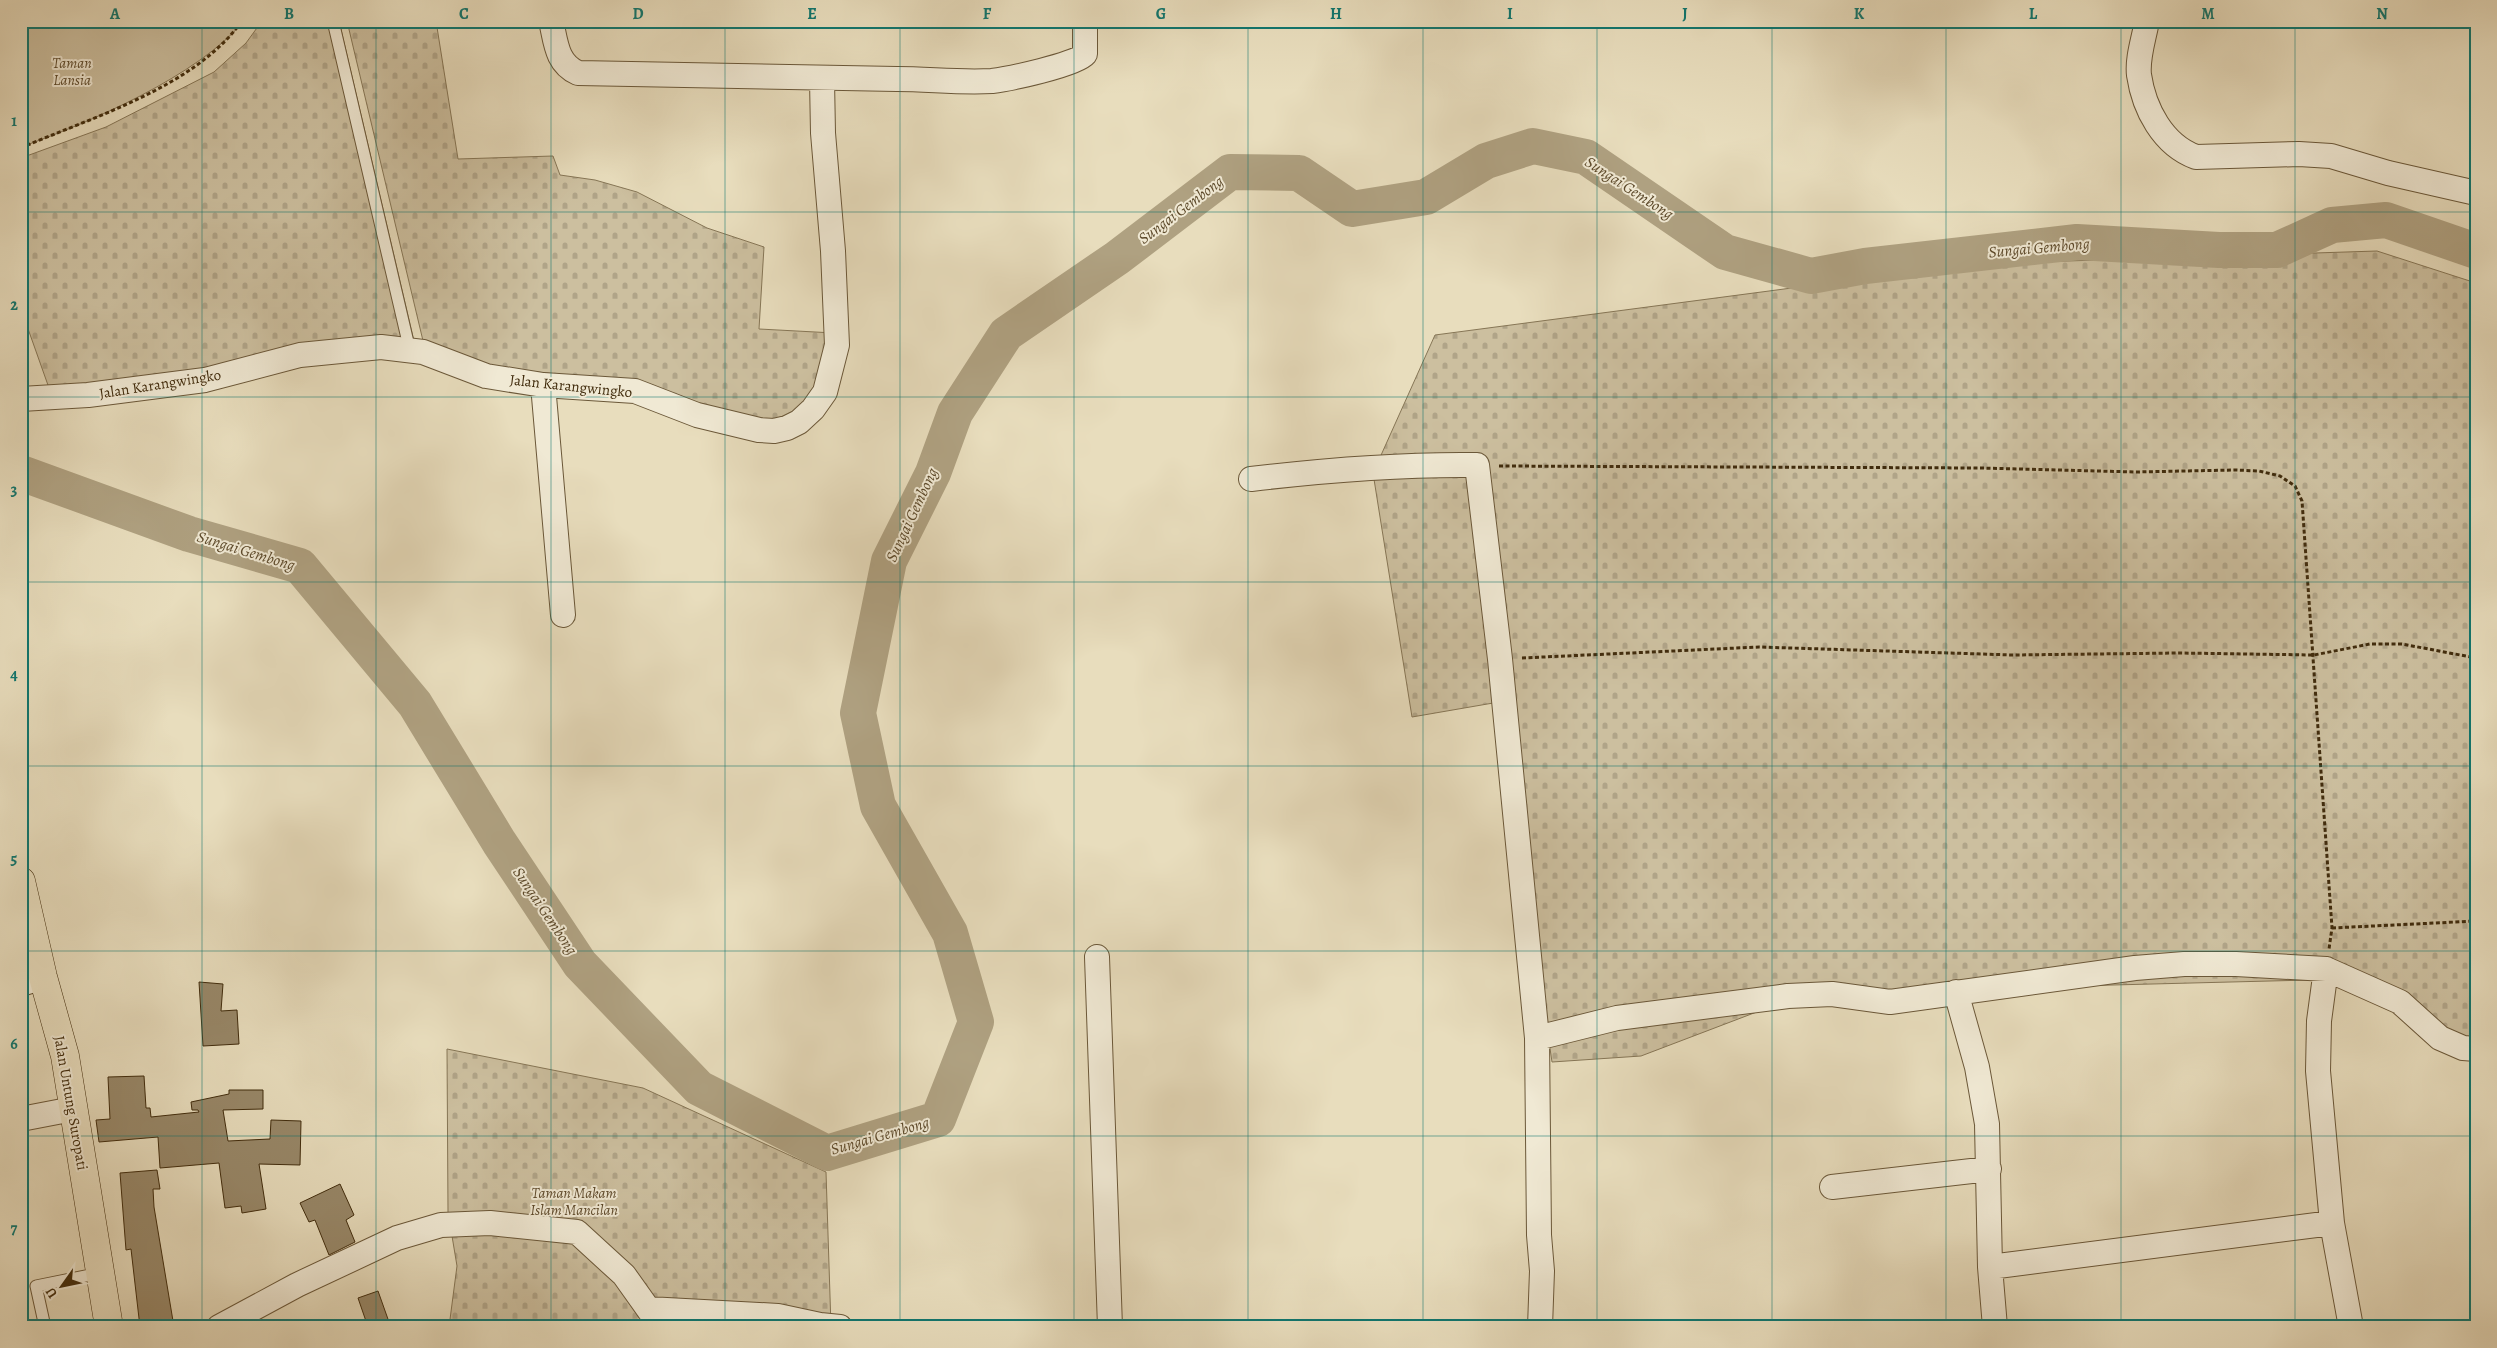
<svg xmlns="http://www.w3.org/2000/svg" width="2497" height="1348" viewBox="0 0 2497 1348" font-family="Alegreya,serif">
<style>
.cemetery{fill:url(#cemetery-stones);stroke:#867656}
.park{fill:#ccbf9f;stroke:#867656}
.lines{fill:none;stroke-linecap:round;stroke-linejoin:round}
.river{stroke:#afa181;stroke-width:36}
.building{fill:#988869;stroke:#412c0d}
.lane-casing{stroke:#6b5839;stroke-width:13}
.street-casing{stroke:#6b5839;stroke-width:26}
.highway-casing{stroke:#412c0d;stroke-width:29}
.path{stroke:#412c0d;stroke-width:3;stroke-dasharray:4 2.5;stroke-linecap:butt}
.lane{stroke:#f0e9d4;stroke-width:11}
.street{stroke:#f0e9d4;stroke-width:24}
.highway{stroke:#e8ddbd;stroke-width:28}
.grid{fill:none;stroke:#0f766e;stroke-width:1;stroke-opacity:0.55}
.labels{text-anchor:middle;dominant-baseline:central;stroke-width:4;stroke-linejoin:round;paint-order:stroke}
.park-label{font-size:15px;font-style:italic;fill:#5d492a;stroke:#f0e9d4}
.street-label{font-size:15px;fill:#412c0d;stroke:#f0e9d4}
.water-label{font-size:16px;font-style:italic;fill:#5c492a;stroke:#f0e9d4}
.neatline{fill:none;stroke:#0f766e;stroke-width:2}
.grid-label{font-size:16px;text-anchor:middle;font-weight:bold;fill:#0f766e}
</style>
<defs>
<pattern id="cemetery-stones" width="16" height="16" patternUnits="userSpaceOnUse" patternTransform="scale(1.25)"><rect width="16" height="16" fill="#ccbf9f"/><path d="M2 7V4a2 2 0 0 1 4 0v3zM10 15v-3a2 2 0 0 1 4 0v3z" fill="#b0a488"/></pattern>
</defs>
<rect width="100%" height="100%" fill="#e8ddbd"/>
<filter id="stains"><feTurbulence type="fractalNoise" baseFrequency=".004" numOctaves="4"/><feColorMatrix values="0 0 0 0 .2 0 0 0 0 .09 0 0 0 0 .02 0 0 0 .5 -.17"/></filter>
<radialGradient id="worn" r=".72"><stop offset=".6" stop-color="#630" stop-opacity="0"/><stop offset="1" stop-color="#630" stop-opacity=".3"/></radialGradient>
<path class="cemetery" d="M 262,21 L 339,21 L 414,341 L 345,339 L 292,347 L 213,371 L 49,388 L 21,309 L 21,158 L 106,127 L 214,72 L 246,43 Z
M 347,21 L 436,21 L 458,159 L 553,156 L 560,175 L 595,180 L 637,192 L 707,228 L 764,247 L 759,329 L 834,333 L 823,385 L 795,417 L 758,421 L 611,380 L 500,368 L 424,345 Z
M 2377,251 L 2476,283 L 2476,1055 L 2349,979 L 1995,988 L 1969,1005 L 1796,997 L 1641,1056 L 1552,1062 L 1499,702 L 1412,717 L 1373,473 L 1435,335 L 1974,264 Z
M 447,1049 L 643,1088 L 826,1172 L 831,1327 L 449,1327 L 457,1266 L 448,1212 Z"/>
<path class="park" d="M 21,21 L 244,21 C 198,76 89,123 21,147 Z"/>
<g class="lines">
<path class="river" d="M 21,473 L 189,534 L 300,566 L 415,704 L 499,842 L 580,964 L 699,1088 L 827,1153 L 938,1119 L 976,1022 L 950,933 L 878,806 L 858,713 L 889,561 L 933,473 L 955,413 L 1006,334 L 1117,258 L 1230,172 L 1299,173 L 1352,209 L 1426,197 L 1486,161 L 1533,146 L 1586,157 L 1725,252 L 1811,276 L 1865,266 L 2077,242 L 2219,250 L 2277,250 L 2332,225 L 2386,220 L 2476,251"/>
</g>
<path class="building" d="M 199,982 L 223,984 L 221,1011 L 237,1010 L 239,1044 L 203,1046 Z
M 144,1076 L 146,1108 L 150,1108 L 151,1117 L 199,1112 L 198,1110 L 192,1110 L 191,1102 L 229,1094 L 229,1090 L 263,1090 L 263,1109 L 223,1110 L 228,1141 L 270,1139 L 271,1120 L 301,1121 L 300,1165 L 259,1164 L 266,1209 L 242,1213 L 241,1206 L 225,1208 L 219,1163 L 160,1168 L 158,1137 L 99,1142 L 96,1120 L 110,1119 L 108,1077 Z
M 157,1170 L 160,1189 L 153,1189 L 154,1207 L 174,1327 L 140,1327 L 131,1249 L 126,1250 L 120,1173 Z
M 340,1184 L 354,1215 L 346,1220 L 355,1242 L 329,1255 L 315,1220 L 309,1222 L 300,1203 Z
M 378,1291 L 389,1322 L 368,1327 L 358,1298 Z"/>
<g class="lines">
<defs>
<path id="lane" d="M 333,21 L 410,351
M 45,1327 L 36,1286 L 100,1273"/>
<path id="street" d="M 551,21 C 556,42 556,63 578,73 C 685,76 791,78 897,79 C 929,79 960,83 992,81 C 1008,79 1076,65 1085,54 L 1085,21
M 2147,21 C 2144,38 2137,58 2139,75 C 2144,109 2163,145 2196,157 L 2299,154 L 2331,156 L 2388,173 L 2476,193
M 543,385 L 563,615
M 21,399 L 88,395 L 205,380 L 300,355 L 381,347 L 423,352 L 486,376 L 543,385 L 635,391 L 697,415 L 759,430 L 774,431 L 787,428 L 799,422 L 813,409 L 825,392 L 837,345 L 833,251 L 823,133 L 822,80
M 1251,479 C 1326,470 1401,464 1477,465 L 1500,659 L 1537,1038 L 1539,1235 L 1542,1271 L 1540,1327
M 1097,957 L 1110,1327
M 2326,969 L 2319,1021 L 2318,1071 L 2332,1223 L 2351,1327
M 21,984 L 43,977
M 1956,992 L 1977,1067 L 1987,1124 L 1990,1267 L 1995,1327
M 1537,1038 L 1617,1018 L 1788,996 L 1832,994 L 1890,1002 L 2135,968 L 2184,964 L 2236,964 L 2326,969 L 2400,1002 L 2440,1038 L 2463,1048 L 2476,1049
M 21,1119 L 73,1109
M 1832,1187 L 1989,1169
M 1990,1267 L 2332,1223
M 648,1309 L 778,1316 L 820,1325 L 840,1327
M 219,1327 L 297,1285 L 397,1238 L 441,1225 L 490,1223 L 577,1232 L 624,1275 L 661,1327"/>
<path id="highway" d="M 21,881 L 43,977 L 65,1056 L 109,1327"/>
</defs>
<use href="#lane" class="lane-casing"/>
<use href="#street" class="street-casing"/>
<use href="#highway" class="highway-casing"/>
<path class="path" d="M 21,148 C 94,116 194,88 242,21
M 1499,466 L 1980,468 L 2135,472 L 2235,470 L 2259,471 L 2280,476 L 2295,486 L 2302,501 L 2332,928 L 2329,949
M 1522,658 L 1759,647 L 2013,655 L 2179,653 L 2314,655 L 2370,644 L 2402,644 L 2476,658
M 2332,928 L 2476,921"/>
<use href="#lane" class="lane"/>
<use href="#street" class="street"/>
<use href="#highway" class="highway"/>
</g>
<path class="grid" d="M 202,21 L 202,1327M 376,21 L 376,1327M 551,21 L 551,1327M 725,21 L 725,1327M 900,21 L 900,1327M 1074,21 L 1074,1327M 1248,21 L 1248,1327M 1423,21 L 1423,1327M 1597,21 L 1597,1327M 1772,21 L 1772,1327M 1946,21 L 1946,1327M 2121,21 L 2121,1327M 2295,21 L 2295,1327M 21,212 L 2476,212M 21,397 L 2476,397M 21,582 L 2476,582M 21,766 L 2476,766M 21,951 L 2476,951M 21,1136 L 2476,1136"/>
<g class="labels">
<g class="park-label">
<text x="72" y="63">Taman<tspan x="72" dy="17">Lansia</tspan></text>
<text x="574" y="1193">Taman Makam<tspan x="574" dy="17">Islam Mancilan</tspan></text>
</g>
<g class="street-label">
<text transform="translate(160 384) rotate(-9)">Jalan Karangwingko</text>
<text transform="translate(571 386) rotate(6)">Jalan Karangwingko</text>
<text transform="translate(71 1103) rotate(80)">Jalan Untung Suropati</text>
</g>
<g class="water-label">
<text transform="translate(1629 188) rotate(33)">Sungai Gembong</text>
<text transform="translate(1181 210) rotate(-37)">Sungai Gembong</text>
<text transform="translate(2039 248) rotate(-5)">Sungai Gembong</text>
<text transform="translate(912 515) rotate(-65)">Sungai Gembong</text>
<text transform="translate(246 551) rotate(17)">Sungai Gembong</text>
<text transform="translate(545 911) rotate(56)">Sungai Gembong</text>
<text transform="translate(880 1136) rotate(-16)">Sungai Gembong</text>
</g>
</g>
<rect width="2497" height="1348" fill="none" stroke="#e8ddbd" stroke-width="55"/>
<g transform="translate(62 1286) rotate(237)" stroke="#f0e9d4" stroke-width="4" paint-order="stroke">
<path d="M0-4L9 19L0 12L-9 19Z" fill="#412c0d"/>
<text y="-8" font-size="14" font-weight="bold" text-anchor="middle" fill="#412c0d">U</text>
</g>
<rect x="28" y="28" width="2442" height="1292" class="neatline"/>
<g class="grid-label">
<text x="115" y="19">A</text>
<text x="289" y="19">B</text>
<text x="464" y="19">C</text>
<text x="638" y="19">D</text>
<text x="812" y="19">E</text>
<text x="987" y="19">F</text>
<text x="1161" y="19">G</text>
<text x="1336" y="19">H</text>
<text x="1510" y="19">I</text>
<text x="1685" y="19">J</text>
<text x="1859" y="19">K</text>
<text x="2033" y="19">L</text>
<text x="2208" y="19">M</text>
<text x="2382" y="19">N</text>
<text x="14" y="126">1</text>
<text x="14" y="310">2</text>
<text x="14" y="495">3</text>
<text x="14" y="680">4</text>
<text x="14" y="864">5</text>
<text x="14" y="1049">6</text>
<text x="14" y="1234">7</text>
</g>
<rect width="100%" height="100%" filter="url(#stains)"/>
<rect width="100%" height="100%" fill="url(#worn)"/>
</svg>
